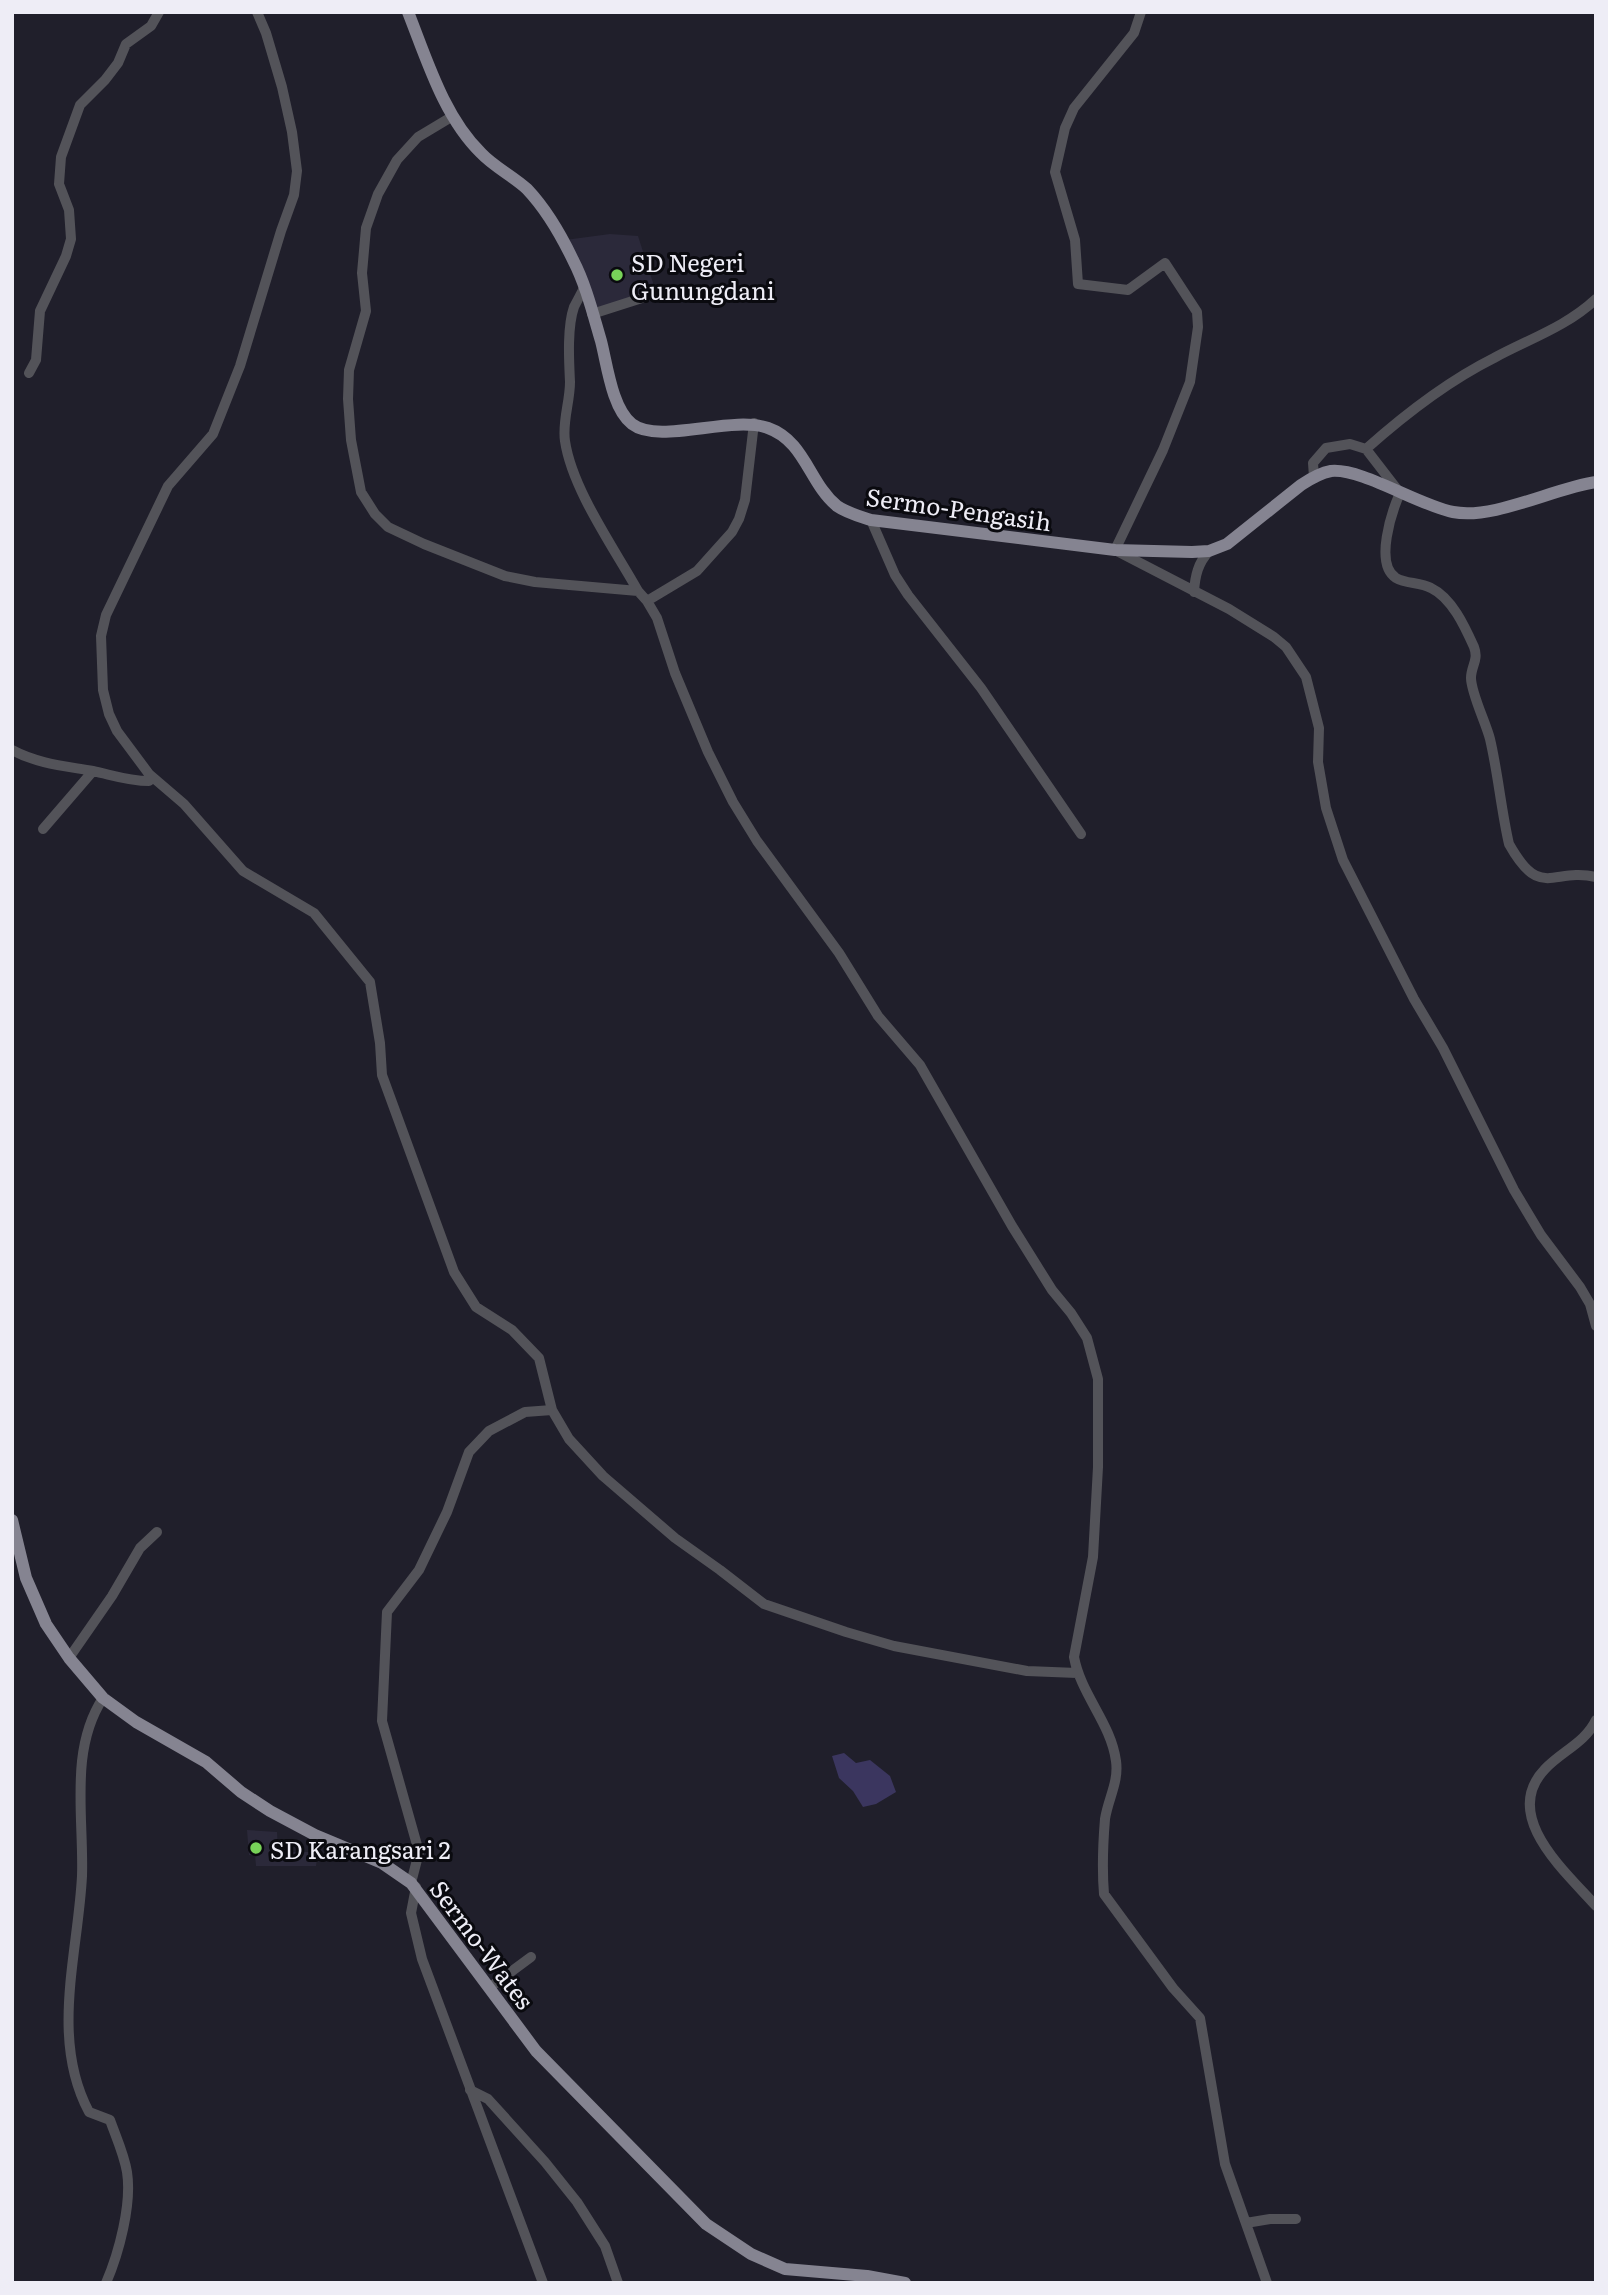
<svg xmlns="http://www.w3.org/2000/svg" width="1608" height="2295" viewBox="0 0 1608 2295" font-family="Literata,serif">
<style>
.built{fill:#2b293a}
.green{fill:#3b365f}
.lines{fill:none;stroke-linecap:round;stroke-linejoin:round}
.minor{stroke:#535359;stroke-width:10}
.major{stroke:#858491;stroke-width:12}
.poi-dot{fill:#78d259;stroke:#0a0a0f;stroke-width:2.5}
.labels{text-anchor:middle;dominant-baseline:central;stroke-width:6;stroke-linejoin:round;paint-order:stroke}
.poi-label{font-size:24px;fill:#eeedf6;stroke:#0a0a0f;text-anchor:start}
.street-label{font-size:24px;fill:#eeedf6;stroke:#0a0a0f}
</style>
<rect width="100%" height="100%" fill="#201f2b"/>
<path class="built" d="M 610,234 L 638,236 L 656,292 L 598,310 L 565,240 Z
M 247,1830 L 277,1832 L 278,1852 L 318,1852 L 316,1866 L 256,1866 L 255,1855 L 249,1855 Z"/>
<path class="green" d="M 844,1753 L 856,1763 L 870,1760 L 890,1776 L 896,1792 L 876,1804 L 863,1807 L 853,1791 L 839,1778 L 832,1756 Z"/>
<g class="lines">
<path class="minor" d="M 257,12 L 266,33 L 282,87 L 292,132 L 297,171 L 294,195 L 281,231 L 240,366 L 213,434 L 168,486 L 106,615 L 101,636 L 103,690 L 109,714 L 117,731 L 149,774 L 184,804 L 243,871 L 314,913 L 370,982 L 380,1043 L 382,1075 L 454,1272 L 476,1307 L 512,1330 L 539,1358 L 552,1410 L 569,1439 L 603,1476 L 675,1538 L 720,1570 L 764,1604 L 846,1632 L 894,1646 L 1027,1671 L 1077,1673
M 1141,12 L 1134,33 L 1074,108 L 1065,128 L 1055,172 L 1075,240 L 1078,284 L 1128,290 L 1165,263 L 1197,312 L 1198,327 L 1190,382 L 1163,450 L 1115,550 L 1229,609 L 1274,637 L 1286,647 L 1306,677 L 1319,728 L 1318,762 L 1326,808 L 1343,860 L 1414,999 L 1443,1048 L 1514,1190 L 1541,1235 L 1580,1287 L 1590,1304 L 1596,1326
M 453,116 L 418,137 L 397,160 L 378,194 L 366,228 L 362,273 L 366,311 L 349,370 L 348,399 L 351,440 L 361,492 L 375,514 L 388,527 L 424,544 L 505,576 L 535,582 L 638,591 L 647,601
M 584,288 C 581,294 577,301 574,307 C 567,327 569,361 570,382 C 570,402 562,422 565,441 C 572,489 614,548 638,591
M 592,314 L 642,298
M 29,373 L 36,360 L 40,311 L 66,256 L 71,239 L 69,210 L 59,184 L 61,157 L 80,105 L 105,80 L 118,63 L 126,44 L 151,26 L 159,12
M 754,423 L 745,500 L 739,519 L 732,532 L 697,571 L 647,601 L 657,618 L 675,673 L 708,752 L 733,802 L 757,841 L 839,953 L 878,1016 L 920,1065 L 1012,1226 L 1052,1290 L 1071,1313 L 1087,1338 L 1098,1379 L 1098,1467 L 1093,1557 L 1074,1657 C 1081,1695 1111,1723 1116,1761 C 1119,1782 1108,1799 1105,1819 C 1103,1843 1102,1870 1104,1894 L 1173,1988 L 1200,2018 L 1225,2164 L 1267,2283
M 1366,449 L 1400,493 C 1392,511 1374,564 1396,578 C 1406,584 1420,582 1431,588 C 1452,598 1465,627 1474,647 C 1479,660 1471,666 1471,678 C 1471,693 1486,723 1490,739 C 1498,773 1501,809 1509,844 C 1541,901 1552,867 1596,877
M 1314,477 L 1313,463 L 1326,448 L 1350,444 L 1366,449 C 1403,416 1450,380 1494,358 C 1529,339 1566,327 1596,299
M 871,520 L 895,575 L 908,595 L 981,688 L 1081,834
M 1194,592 C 1195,576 1198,563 1209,551
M 12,750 C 38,764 65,766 93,771 C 112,775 129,781 149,781 L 149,774
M 43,829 L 93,771
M 69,1658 L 112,1596 L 140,1548 L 157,1532
M 103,1698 C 69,1750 84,1817 82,1876 C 78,1954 50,2039 89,2112 L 110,2120 C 116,2137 124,2154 127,2172 C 132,2204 119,2253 106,2283
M 1596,1720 C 1585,1743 1562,1751 1545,1769 C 1500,1816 1566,1872 1596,1906
M 411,1883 L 419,1852 L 382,1721 L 387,1612 L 419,1570 L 447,1512 L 469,1452 L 489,1431 L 525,1412 L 552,1410
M 416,1887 L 411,1913 L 422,1959 L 543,2283
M 489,1988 L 531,1957
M 470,2090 L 488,2099 L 545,2162 L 577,2202 L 605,2246 L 618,2283
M 1246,2223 L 1270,2219 L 1296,2219"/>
<path class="major" d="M 408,12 C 427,60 444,117 481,153 C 494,167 513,176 527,189 C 545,208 562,237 573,260 C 586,285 593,314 601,341 C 607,364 612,409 632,424 C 659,445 731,415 768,428 C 805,441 809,483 837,506 C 847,513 859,516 871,520 L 1115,550 L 1192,552 L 1209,551 L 1227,544 L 1301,485 C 1310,479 1320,473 1331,471 C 1362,468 1418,505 1453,512 C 1494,520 1554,488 1596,482
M 12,1520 L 26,1578 L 46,1624 L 69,1658 L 103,1698 L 136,1722 L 206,1762 L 241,1792 L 270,1811 L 315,1835 L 382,1863 L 411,1883 L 536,2051 L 706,2224 L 751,2254 L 785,2269 L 867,2276 L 905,2283"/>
</g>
<g class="poi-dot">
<circle cx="617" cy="275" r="7"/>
<circle cx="256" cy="1848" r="7"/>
</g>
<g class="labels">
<g class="poi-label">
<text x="631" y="261">SD Negeri<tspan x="631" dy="28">Gunungdani</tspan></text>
<text x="270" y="1848">SD Karangsari 2</text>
</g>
<g class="street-label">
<text transform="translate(959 508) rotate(8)">Sermo-Pengasih</text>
<text transform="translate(483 1944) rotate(53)">Sermo-Wates</text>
</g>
</g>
<rect width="1608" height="2295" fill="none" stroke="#eeedf6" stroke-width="28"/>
</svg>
